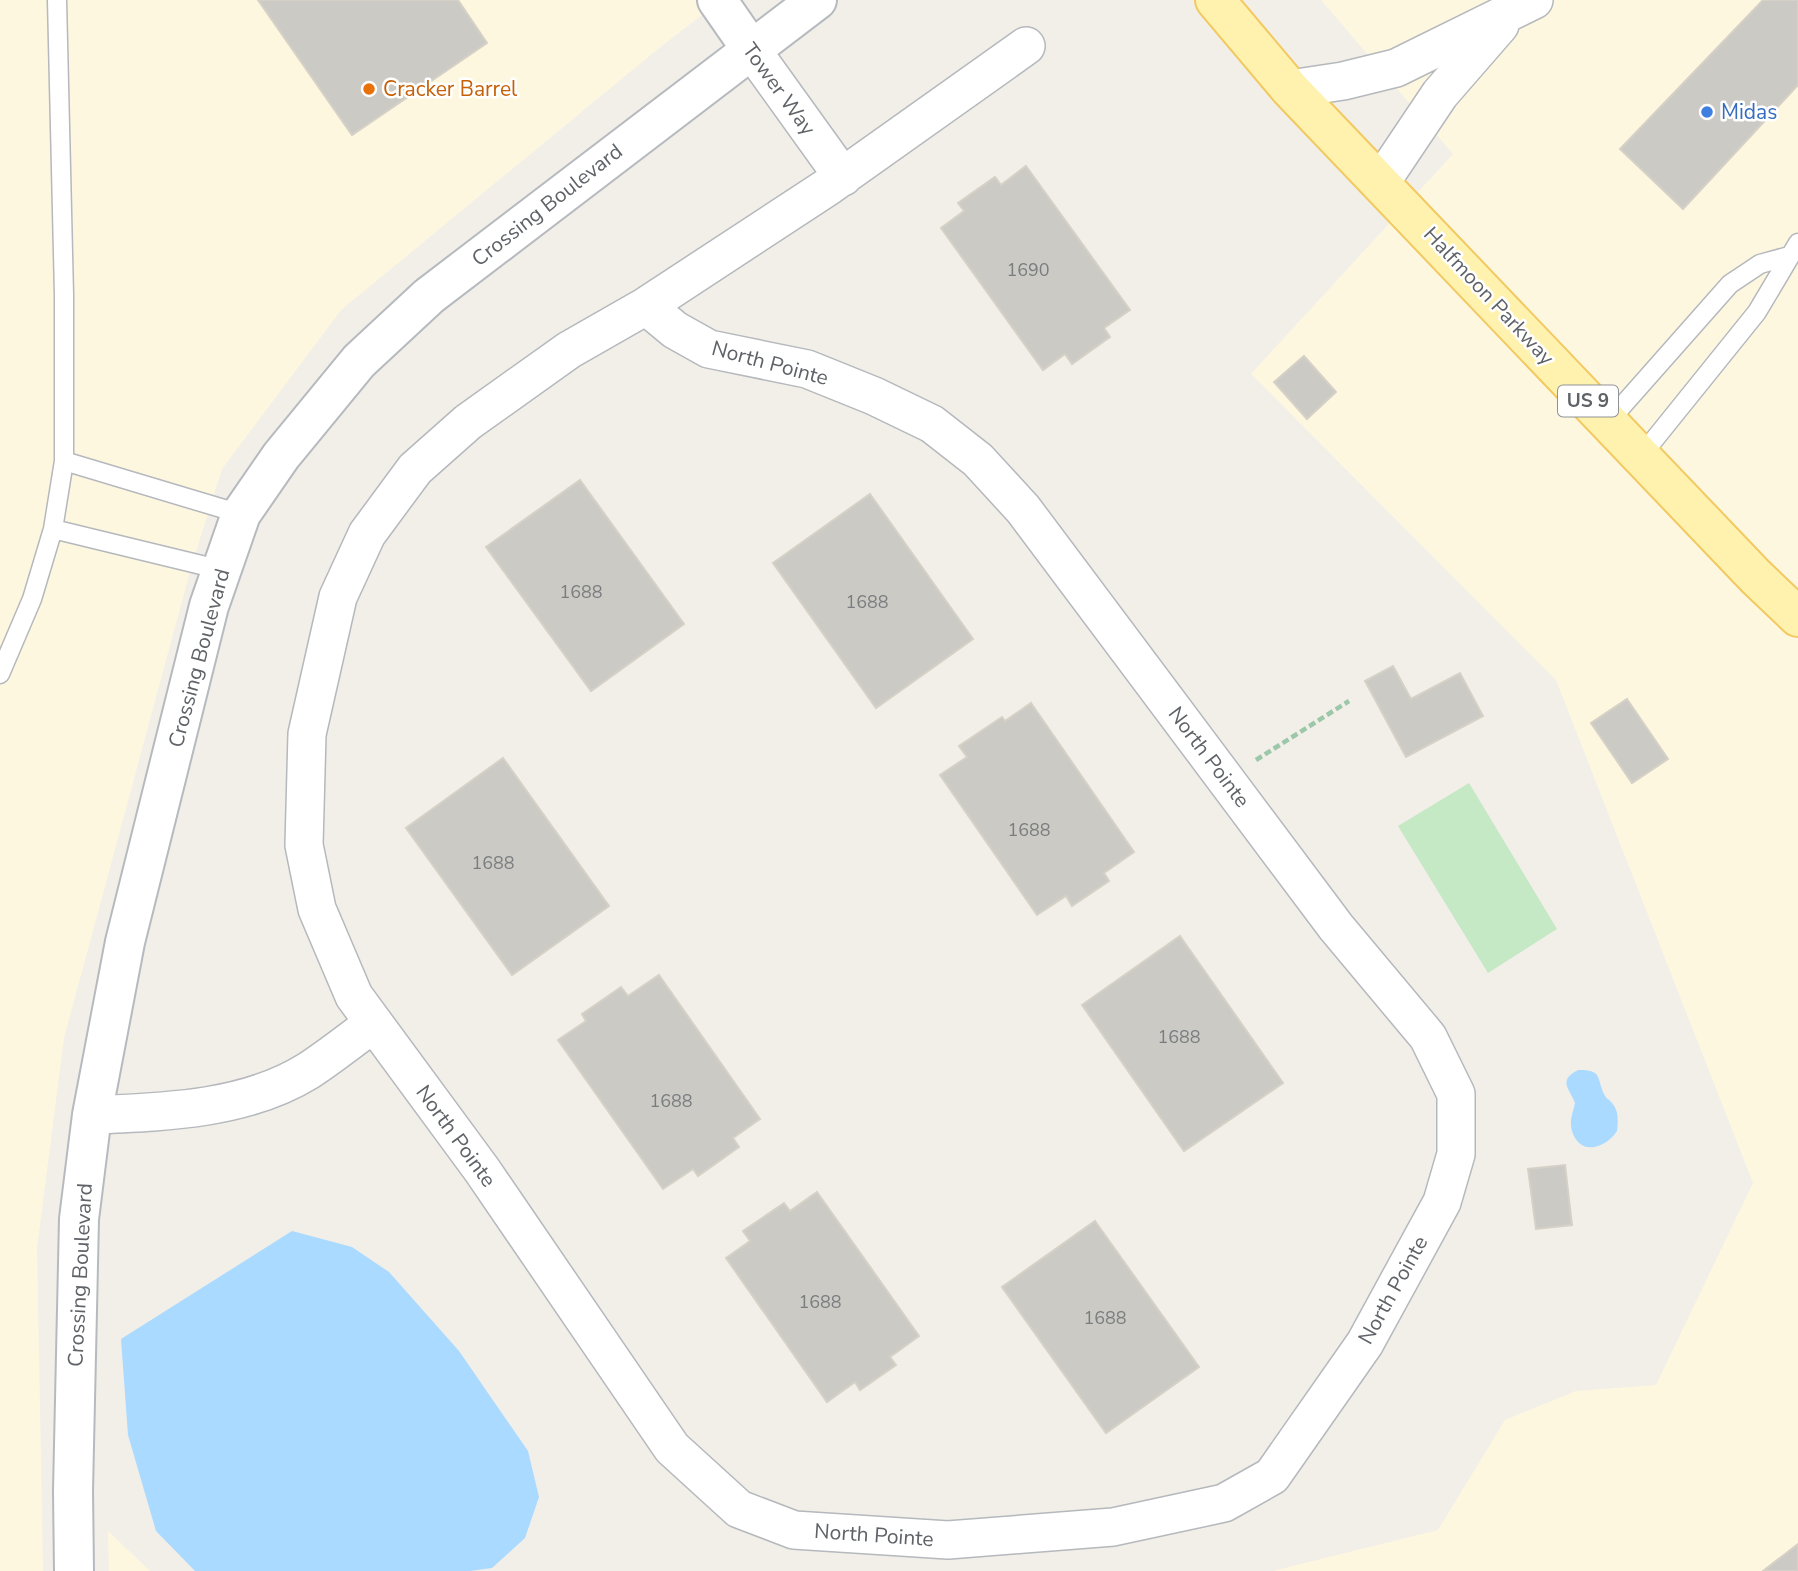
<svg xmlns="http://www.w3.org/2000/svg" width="1798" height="1571" viewBox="0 0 1798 1571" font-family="'Nunito Sans',sans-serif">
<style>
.commercial{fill:#fef7e0}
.green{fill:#c5e8c5}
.water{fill:#aadaff}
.building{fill:#cccac5;stroke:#d6d1c6;stroke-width:2}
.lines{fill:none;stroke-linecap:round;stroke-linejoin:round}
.lane-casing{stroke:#b5b8bc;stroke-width:21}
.street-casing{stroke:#b5b8bc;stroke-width:40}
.secondary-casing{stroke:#b6babf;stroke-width:42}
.primary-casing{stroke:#f2c960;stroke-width:42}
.path{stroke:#9cc7a9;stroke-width:4.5;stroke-dasharray:7 3.5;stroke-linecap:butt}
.lane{stroke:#fff;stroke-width:18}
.street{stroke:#fff;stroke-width:37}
.secondary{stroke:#fff;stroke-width:38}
.primary{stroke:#fff2af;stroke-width:38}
.food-dot{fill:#e8710a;stroke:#fff;stroke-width:2.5}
.shop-dot{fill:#3f7fe0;stroke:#fff;stroke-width:2.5}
.labels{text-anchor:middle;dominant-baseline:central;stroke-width:5;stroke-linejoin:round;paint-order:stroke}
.number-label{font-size:18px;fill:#7a7d7f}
.shield{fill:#fff;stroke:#8f9295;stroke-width:2}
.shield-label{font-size:19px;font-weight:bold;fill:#5f6368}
.food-label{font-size:21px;fill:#c56008;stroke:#fff;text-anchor:start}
.street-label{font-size:21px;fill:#5f6368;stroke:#fff}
.shop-label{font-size:21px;fill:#366cbe;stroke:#fff;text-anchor:start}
</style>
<rect width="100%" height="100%" fill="#f1efe8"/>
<path class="commercial" d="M 0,0 L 721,0 L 658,49 L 341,310 L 222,469 L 192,564 L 64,1038 L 37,1248 L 43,1571 L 0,1571 Z
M 1321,0 L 1798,0 L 1798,1571 L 1273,1571 L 1438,1530 L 1505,1420 L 1576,1391 L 1656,1385 L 1753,1183 L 1556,680 L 1251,374 L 1453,154 Z
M 108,1531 L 150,1571 L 109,1571 Z"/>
<path class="green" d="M 1469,783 L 1557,929 L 1488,973 L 1398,826 Z"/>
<path class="water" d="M 1578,1070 C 1603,1070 1596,1077 1604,1094 C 1607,1100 1608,1098 1612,1103 C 1619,1111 1618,1121 1617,1131 C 1606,1148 1580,1157 1572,1131 C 1569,1120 1573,1113 1575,1103 C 1570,1089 1557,1081 1578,1070 Z
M 292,1231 L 352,1247 L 389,1272 L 459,1351 L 528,1451 L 539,1497 L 525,1538 L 492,1568 L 470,1571 L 195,1571 L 156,1531 L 128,1435 L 121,1339 Z"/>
<path class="building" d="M 258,0 L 458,0 L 487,43 L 352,135 Z
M 1763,0 L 1798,0 L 1798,85 L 1683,209 L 1620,149 Z
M 1026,166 L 1130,310 L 1104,328 L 1110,337 L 1072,364 L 1065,354 L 1043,370 L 941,228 L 964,211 L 958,203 L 995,177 L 1001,185 Z
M 1304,356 L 1336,392 L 1307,419 L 1274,382 Z
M 580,480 L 684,624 L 591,691 L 486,547 Z
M 870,494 L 973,639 L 876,708 L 773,563 Z
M 1393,666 L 1411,699 L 1460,673 L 1483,716 L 1406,757 L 1365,681 Z
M 1627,699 L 1668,759 L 1632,783 L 1591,723 Z
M 1031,703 L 1134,852 L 1104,873 L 1109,881 L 1072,906 L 1066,896 L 1037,915 L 940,775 L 967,757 L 959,746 L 1002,717 L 1005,721 Z
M 503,758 L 609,906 L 512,975 L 406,828 Z
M 1180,936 L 1283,1083 L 1184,1151 L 1082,1005 Z
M 659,975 L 760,1119 L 733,1138 L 739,1147 L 698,1176 L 693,1169 L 663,1189 L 558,1040 L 586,1021 L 582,1014 L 621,987 L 628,996 Z
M 1565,1165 L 1572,1225 L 1536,1229 L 1528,1169 Z
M 817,1192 L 919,1336 L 890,1357 L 896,1365 L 860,1390 L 855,1382 L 827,1402 L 726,1258 L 750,1241 L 743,1231 L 784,1203 L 790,1211 Z
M 1095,1221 L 1199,1367 L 1106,1433 L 1002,1287 Z
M 1798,1544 L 1798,1571 L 1763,1571 Z"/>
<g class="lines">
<defs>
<path id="lane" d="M 1608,422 L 1730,284 L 1760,264 L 1789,256
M 1641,456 L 1757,312 L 1798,243
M 64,461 L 241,514
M 53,529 L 222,570
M 0,674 L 32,599 L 53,529 L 64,461 L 64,295 L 57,0"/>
<path id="street" d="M 751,49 L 843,177
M 1290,89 L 1343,81 L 1396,68 L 1534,0
M 1381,182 L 1440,94 L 1500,25
M 646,306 L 675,330 L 709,349 L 807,369 L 874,396 L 932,424 L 978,460 L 1023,509 L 1336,927 L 1428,1037 L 1456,1094 L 1456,1154 L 1442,1202 L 1365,1343 L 1272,1476 L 1224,1503 L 1113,1527 L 948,1540 L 794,1530 L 739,1509 L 672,1448 L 482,1170 L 354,996 L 317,909 L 304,845 L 307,734 L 338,597 L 367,534 L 415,469 L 468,422 L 569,350 L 646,306 L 829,186 L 1026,46
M 92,1115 C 164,1112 245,1110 308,1071 C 331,1056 352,1039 374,1023"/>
<path id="secondary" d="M 717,0 L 751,49
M 74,1571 L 73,1491 L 79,1219 L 92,1115 L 125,942 L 209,606 L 241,514 L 281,456 L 359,361 L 429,296 L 817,0"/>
<path id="primary" d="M 1215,0 L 1290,89 L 1756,577 L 1798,617"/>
</defs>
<use href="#lane" class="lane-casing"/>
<use href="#street" class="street-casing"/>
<use href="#secondary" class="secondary-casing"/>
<use href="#primary" class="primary-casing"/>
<path class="path" d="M 1256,760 L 1349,701"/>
<use href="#lane" class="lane"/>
<use href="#street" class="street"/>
<use href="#secondary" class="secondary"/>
<use href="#primary" class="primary"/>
</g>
<circle class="food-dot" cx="369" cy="89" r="7"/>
<circle class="shop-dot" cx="1707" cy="112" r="7"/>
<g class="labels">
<g class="number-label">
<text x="1028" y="270">1690</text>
<text x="581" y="592">1688</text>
<text x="867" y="602">1688</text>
<text x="1029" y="830">1688</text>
<text x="493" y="863">1688</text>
<text x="1179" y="1037">1688</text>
<text x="671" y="1101">1688</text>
<text x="820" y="1302">1688</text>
<text x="1105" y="1318">1688</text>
</g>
<rect class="shield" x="1558" y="385.5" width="60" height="31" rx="5"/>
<g class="shield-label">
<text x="1588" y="401">US 9</text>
</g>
<g class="food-label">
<text x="383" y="89">Cracker Barrel</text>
</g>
<g class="street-label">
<text transform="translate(779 89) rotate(54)">Tower Way</text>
<text transform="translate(547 205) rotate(-38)">Crossing Boulevard</text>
<text transform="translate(1489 296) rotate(47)">Halfmoon Parkway</text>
<text transform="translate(770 363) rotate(15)">North Pointe</text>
<text transform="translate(199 658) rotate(-75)">Crossing Boulevard</text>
<text transform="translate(1209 757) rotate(53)">North Pointe</text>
<text transform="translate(456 1136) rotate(54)">North Pointe</text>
<text transform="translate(80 1275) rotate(-87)">Crossing Boulevard</text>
<text transform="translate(1393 1290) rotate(-61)">North Pointe</text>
<text transform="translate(874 1535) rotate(4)">North Pointe</text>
</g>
<g class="shop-label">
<text x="1721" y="112">Midas</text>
</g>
</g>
</svg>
